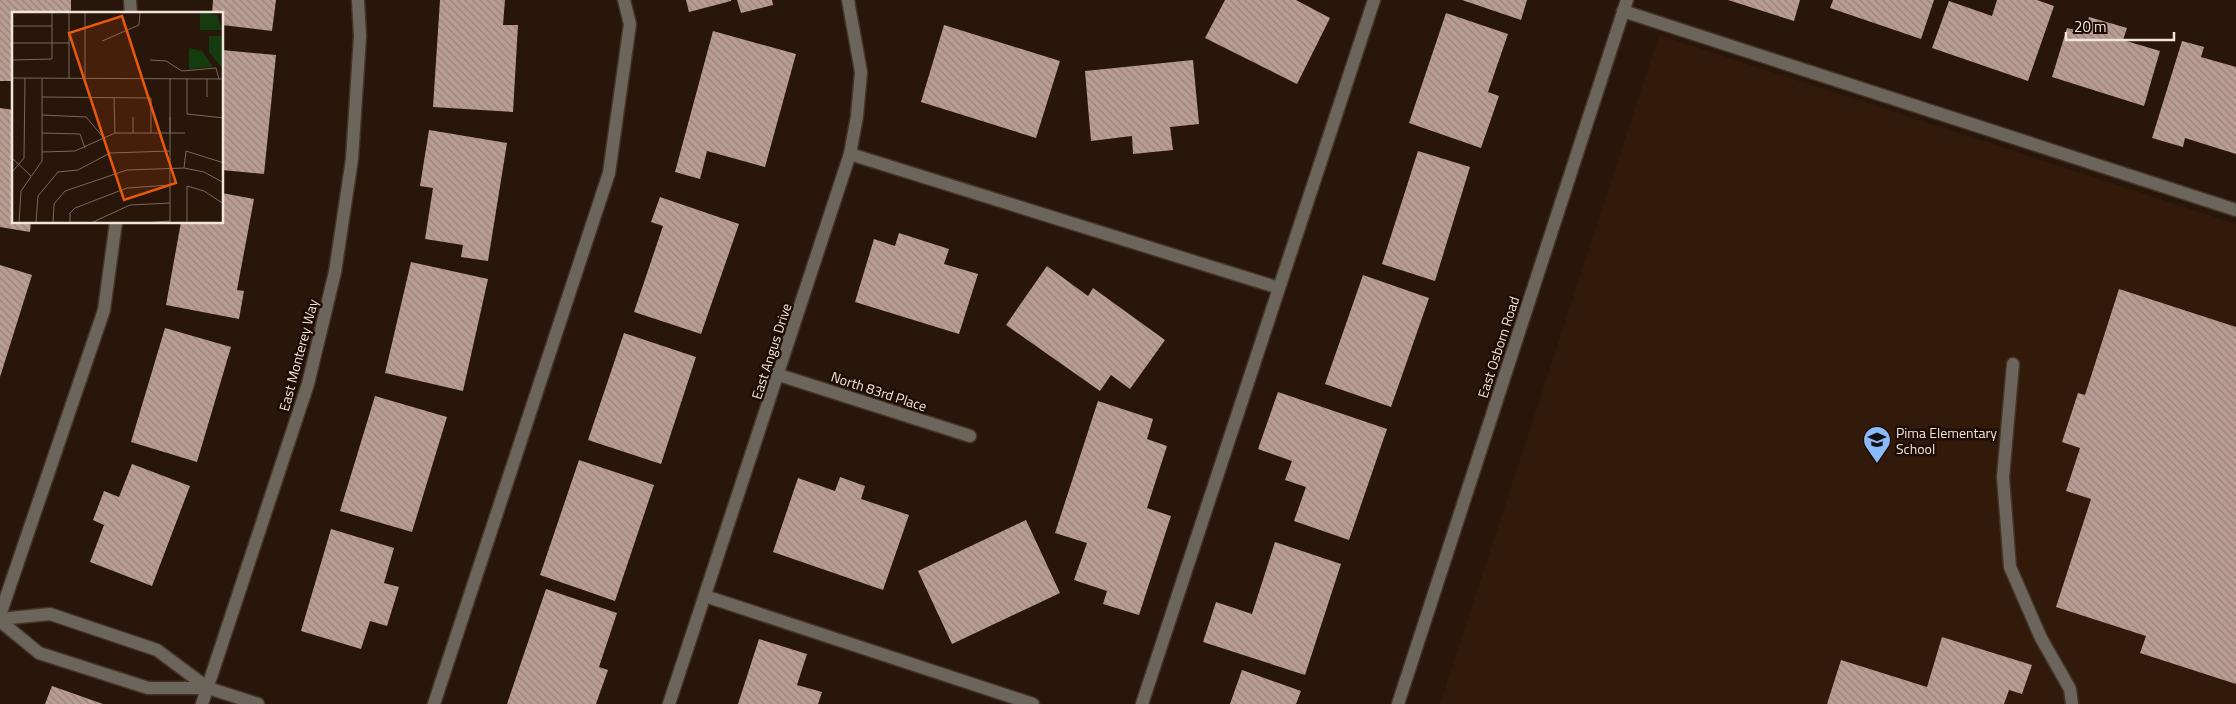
<svg xmlns="http://www.w3.org/2000/svg" width="2236" height="704" viewBox="0 0 2236 704" font-family="'Titillium Web',sans-serif">
<style>
.built{fill:#321a0a}
.building{fill:url(#building-back-hatch)}
.lines{fill:none;stroke-linecap:round;stroke-linejoin:round}
.service-casing{stroke:#443327;stroke-width:15}
.pedestrian-casing{stroke:#443327;stroke-width:15}
.minor-casing{stroke:#443327;stroke-width:15}
.tertiary-casing{stroke:#443327;stroke-width:15}
.service{stroke:#6b655b;stroke-width:12}
.pedestrian{stroke:#6b655b;stroke-width:12}
.minor{stroke:#6b655b;stroke-width:12}
.tertiary{stroke:#6b655b;stroke-width:12}
.labels{text-anchor:middle;dominant-baseline:central;stroke-width:5;stroke-linejoin:round;paint-order:stroke}
.street-label{font-size:14px;fill:#f1e4dc;stroke:#1e0d03}
.poi-label{font-size:14px;fill:#f1e4dc;stroke:#1e0d03;text-anchor:start}
.inset-road{fill:none;stroke:#78685e;stroke-width:1}
.view{fill:#e8590c;fill-opacity:0.15;stroke:#e8590c;stroke-width:2.5}
.inset-edge{fill:none;stroke:#f1e4dc;stroke-width:2.5}
</style>
<defs>
<pattern id="building-back-hatch" width="6" height="6" patternUnits="userSpaceOnUse" patternTransform="scale(1.25)"><rect width="6" height="6" fill="#b99c94"/><path d="M-1 5l2 2M0 0l6 6M5-1l2 2" fill="none" stroke="#97827b"/></pattern>
</defs>
<rect width="100%" height="100%" fill="#28160a"/>
<path class="built" d="M 1659,35 L 2236,224 L 2236,704 L 1440,704 Z"/>
<path class="building" d="M 0,0 L 71,0 L 71,14 L 14,14 L 14,81 L 0,81 Z
M 213,0 L 276,0 L 272,31 L 222,25 L 222,14 L 212,14 Z
M 440,0 L 505,0 L 503,25 L 518,25 L 513,112 L 433,107 Z
M 686,0 L 731,0 L 731,1 L 689,12 Z
M 737,0 L 772,0 L 773,5 L 741,13 Z
M 1225,0 L 1296,0 L 1330,18 L 1297,84 L 1205,38 Z
M 1462,0 L 1527,0 L 1521,20 Z
M 1728,0 L 1800,0 L 1794,21 Z
M 1833,0 L 1934,0 L 1921,39 L 1830,8 Z
M 1997,0 L 2037,0 L 2054,6 L 2028,81 L 1932,48 L 1949,1 L 1992,16 Z
M 1446,13 L 1508,34 L 1488,92 L 1499,96 L 1481,148 L 1409,123 Z
M 2089,17 L 2127,28 L 2123,40 L 2160,51 L 2144,106 L 2052,77 L 2067,28 L 2084,32 Z
M 944,25 L 1060,61 L 1036,138 L 921,102 Z
M 713,31 L 796,54 L 765,167 L 707,151 L 700,179 L 675,172 Z
M 2182,41 L 2204,47 L 2201,57 L 2236,67 L 2236,154 L 2185,138 L 2183,147 L 2152,138 Z
M 222,50 L 276,55 L 264,174 L 222,170 Z
M 1193,60 L 1199,124 L 1170,127 L 1173,150 L 1133,154 L 1132,136 L 1091,141 L 1085,71 Z
M 0,108 L 14,110 L 14,222 L 31,222 L 30,232 L 0,227 Z
M 429,130 L 507,143 L 488,261 L 461,257 L 463,245 L 425,239 L 433,188 L 420,186 Z
M 1418,151 L 1470,167 L 1435,281 L 1382,264 Z
M 222,193 L 254,199 L 237,290 L 244,291 L 239,319 L 166,305 L 181,222 L 222,222 Z
M 660,197 L 739,224 L 701,334 L 634,312 L 663,226 L 651,222 Z
M 899,233 L 949,249 L 944,264 L 978,274 L 959,334 L 855,302 L 874,239 L 895,246 Z
M 411,262 L 488,279 L 463,391 L 385,373 Z
M 0,265 L 32,275 L 0,377 Z
M 1047,266 L 1088,296 L 1093,288 L 1165,340 L 1130,389 L 1111,375 L 1100,391 L 1006,325 Z
M 1363,275 L 1429,298 L 1391,407 L 1325,384 Z
M 2119,289 L 2236,327 L 2236,684 L 2140,653 L 2146,636 L 2056,607 L 2091,499 L 2066,491 L 2080,448 L 2062,442 L 2078,393 L 2085,395 Z
M 165,328 L 231,347 L 197,462 L 131,442 Z
M 624,333 L 696,357 L 661,464 L 588,440 Z
M 1278,392 L 1387,429 L 1349,540 L 1294,521 L 1306,487 L 1285,480 L 1292,461 L 1258,449 Z
M 375,396 L 447,417 L 412,532 L 340,511 Z
M 1098,401 L 1153,419 L 1147,439 L 1167,446 L 1147,508 L 1171,516 L 1139,615 L 1103,604 L 1107,591 L 1074,580 L 1087,543 L 1055,533 Z
M 579,460 L 654,485 L 615,601 L 540,575 Z
M 132,464 L 190,486 L 152,586 L 90,562 L 104,525 L 93,520 L 104,491 L 119,497 Z
M 840,477 L 865,486 L 861,499 L 909,515 L 883,590 L 773,552 L 798,478 L 835,491 Z
M 1026,520 L 1060,593 L 952,644 L 918,571 Z
M 331,529 L 394,548 L 384,583 L 399,587 L 387,626 L 370,621 L 361,649 L 301,631 Z
M 1275,542 L 1341,564 L 1305,675 L 1203,642 L 1216,602 L 1252,614 Z
M 546,589 L 617,613 L 599,667 L 608,670 L 596,704 L 507,704 Z
M 1942,637 L 2032,665 L 2022,694 L 2009,690 L 2004,704 L 1827,704 L 1841,660 L 1927,687 Z
M 759,639 L 807,654 L 797,685 L 822,692 L 818,704 L 738,704 Z
M 1242,670 L 1301,691 L 1296,704 L 1230,704 Z
M 52,686 L 103,704 L 45,704 Z"/>
<g class="lines">
<defs>
<path id="service" d="M 130,0 L 131,14
M 1623,11 L 2236,210
M 850,154 L 1279,288
M 705,596 L 1033,704
M 0,615 L 104,310 L 116,222
M 434,704 L 609,173 L 630,24 L 624,0
M 1142,704 L 1374,0"/>
<path id="pedestrian" d="M 2013,364 L 2003,477 L 2010,567 L 2041,638 L 2070,689 L 2072,704"/>
<path id="minor" d="M 779,375 L 970,436
M 202,704 L 308,384 L 335,272 L 352,159 L 360,36 L 358,0
M 669,704 L 850,154 L 857,116 L 861,72 L 848,0"/>
<path id="tertiary" d="M 0,619 L 50,614 L 157,650 L 208,688 L 258,704
M 0,621 L 39,653 L 148,688 L 208,688
M 1398,704 L 1627,0"/>
</defs>
<use href="#service" class="service-casing"/>
<use href="#pedestrian" class="pedestrian-casing"/>
<use href="#minor" class="minor-casing"/>
<use href="#tertiary" class="tertiary-casing"/>
<use href="#service" class="service"/>
<use href="#pedestrian" class="pedestrian"/>
<use href="#minor" class="minor"/>
<use href="#tertiary" class="tertiary"/>
</g>
<defs>
<symbol id="school-pin" viewBox="-11 -11 22 30"><path d="M0 17L-7.5 6A9.5 9.5 0 1 1 7.5 6Z" fill="#8abafc" stroke="#1e0d03"/><path d="M0-5L7-2L0 1L-7-2ZM-4 1L0 2.5L4 1V4Q0 6-4 4Z" fill="#111"/></symbol>
</defs>
<g fill-rule="evenodd">
<use href="#school-pin" x="1861" y="424" width="32" height="43"/>
</g>
<g class="labels">
<g class="street-label">
<text transform="translate(1498 347) rotate(-72)">East Osborn Road</text>
<text transform="translate(771 351) rotate(-72)">East Angus Drive</text>
<text transform="translate(298 355) rotate(-75)">East Monterey Way</text>
<text transform="translate(879 391) rotate(18)">North 83rd Place</text>
</g>
<g class="poi-label">
<text x="1896" y="432">Pima Elementary<tspan x="1896" dy="16">School</tspan></text>
</g>
</g>
<g transform="translate(12 12)">
<rect width="211" height="211" fill="#28160a"/>
<path d="M 188,0 L 205,3 L 210,18 L 188,18 ZM 197,24 L 211,24 L 211,57 L 197,40 ZM 177,36 L 190,39 L 201,55 L 177,57 Z" fill="#153c0f"/>
<path class="inset-road" d="M 73,0 L 73,67M 0,14 L 40,14M 90,29 L 127,13 L 128,1M 0,31 L 57,31M 0,48 L 40,47 L 40,0M 138,48 L 154,49 L 170,59 L 204,56 L 207,67M 0,66 L 212,67M 57,67 L 57,0M 175,67 L 175,102 L 212,106M 30,85 L 139,86 L 139,121M 195,85 L 195,67M 102,86 L 103,121M 30,103 L 74,105 L 91,125M 121,105 L 121,121M 30,121 L 68,122 L 73,136M 158,121 L 158,105M 30,140 L 63,139 L 103,121 L 173,121M 0,146 L 19,164M 172,156 L 174,139 L 212,151M 0,160 L 12,146 L 13,66M 7,211 L 9,179 L 30,149 L 30,67M 24,211 L 26,184 L 46,160 L 66,158 L 98,141 L 158,139M 41,211 L 42,192 L 53,179 L 115,158 L 172,156 L 192,160 L 212,171M 58,211 L 58,201 L 63,196 L 115,176 L 158,173M 79,211 L 118,193 L 158,191M 132,211 L 158,209M 158,211 L 158,67M 175,211 L 175,174 L 192,179 L 212,192"/>
<path class="view" d="M 110,4 L 164,171 L 112,188 L 57,21 Z"/>
<rect width="211" height="211" class="inset-edge"/>
</g>
<path d="M2066 32v8h108v-8" fill="none" stroke="#f1e4dc" stroke-width="2.5"/>
<text x="2074" y="32" font-size="15" fill="#f1e4dc" stroke="#1e0d03" stroke-width="4" paint-order="stroke">20 m</text>
</svg>
